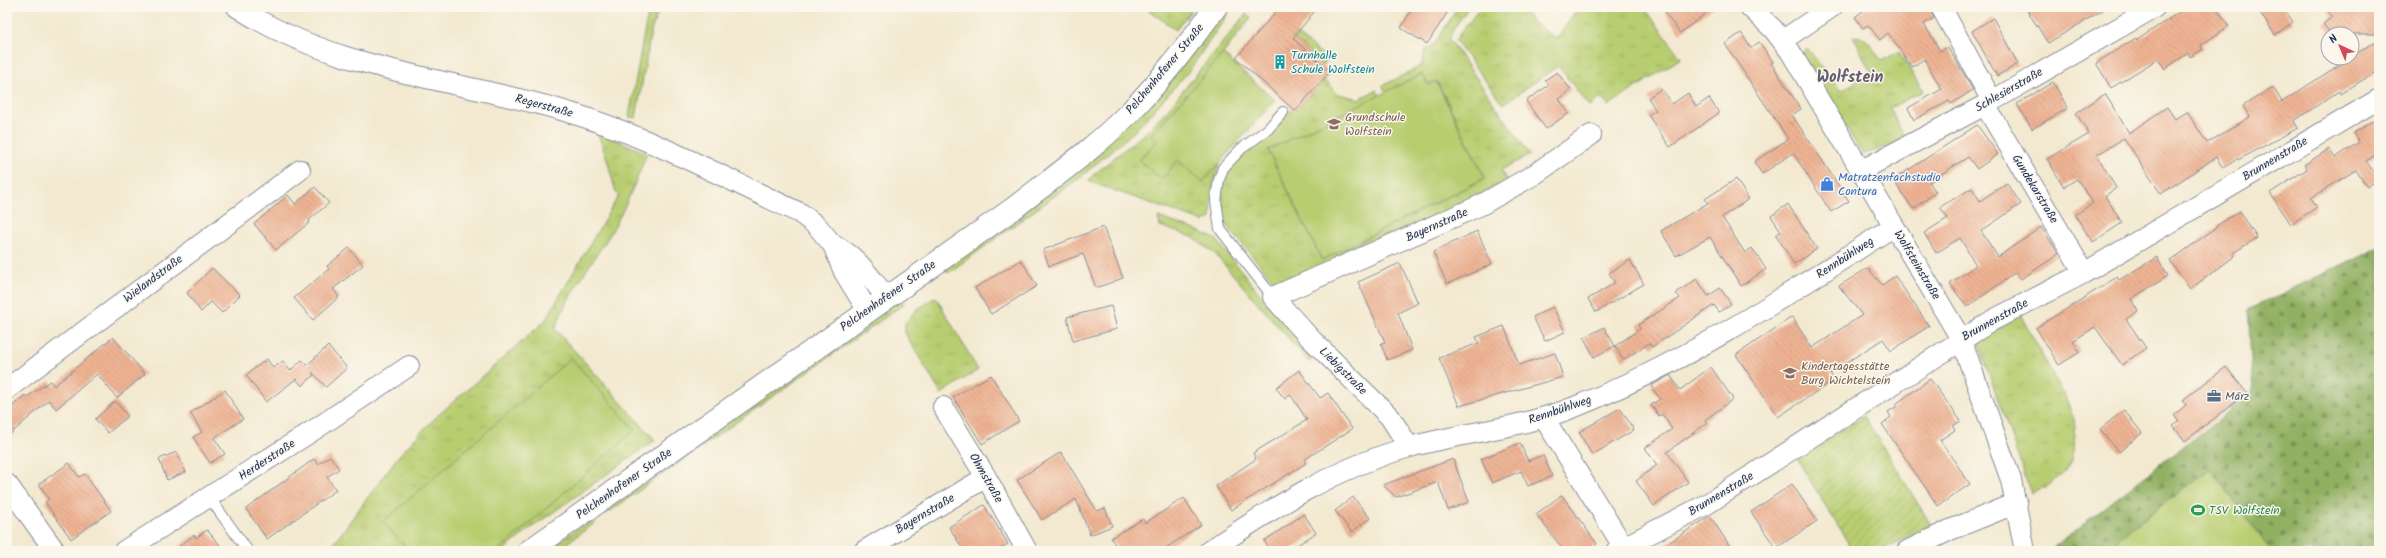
<svg xmlns="http://www.w3.org/2000/svg" width="2386" height="558" viewBox="0 0 2386 558" font-family="Kalam,sans-serif">
<style>
.grass{fill:url(#grass-tufts);stroke:#6a7e67}
.forest{fill:url(#forest-firs);stroke:#567060}
.garden{fill:url(#garden-furrows);stroke:#6a7e67}
.pitch{fill:#b8cd70;stroke:#6a7e67}
.building{fill:url(#building-back-hatch)}
.lines{fill:none;stroke-linecap:round;stroke-linejoin:round}
.service-casing{stroke:#878c97;stroke-width:12}
.minor-casing{stroke:#878c97;stroke-width:22}
.secondary-casing{stroke:#878c97;stroke-width:24}
.service{stroke:#fff;stroke-width:10}
.minor{stroke:#fff;stroke-width:20}
.secondary{stroke:#fff;stroke-width:22}
.labels{text-anchor:middle;dominant-baseline:central;stroke-width:3;stroke-linejoin:round;paint-order:stroke}
.culture-label{font-size:12px;fill:#0d838f;stroke:#fbf7ec;text-anchor:start}
.street-label{font-size:12px;fill:#1b2f5e;stroke:#fbf7ec}
.education-label{font-size:12px;fill:#785e54;stroke:#fbf7ec;text-anchor:start}
.shop-label{font-size:12px;fill:#366cbe;stroke:#fbf7ec;text-anchor:start}
.service-label{font-size:12px;fill:#4e5e75;stroke:#fbf7ec;text-anchor:start}
.leisure-label{font-size:12px;fill:#27864d;stroke:#fbf7ec;text-anchor:start}
.district-label{font-size:16px;font-weight:bold;fill:#655d71;stroke:#fbf7ec}
</style>
<defs>
<pattern id="grass-tufts" width="24" height="20" patternUnits="userSpaceOnUse"><rect width="24" height="20" fill="#b8cd70"/><path d="M3 7l-1-3M5 7V3M7 7l1-3M15 17l-1-3M17 17v-4M19 17l1-3" fill="none" stroke="#9eb063"/></pattern>
<pattern id="forest-firs" width="22" height="20" patternUnits="userSpaceOnUse"><rect width="22" height="20" fill="#92b062"/><path d="M5 1l3.5 6h-7zM16 11l3.5 6h-7z" fill="#769054"/></pattern>
<pattern id="garden-furrows" width="10" height="10" patternUnits="userSpaceOnUse"><rect width="10" height="10" fill="#b8cd70"/><path d="M-1 1l2-2M0 10L10 0M9 11l2-2" fill="none" stroke="#9eb063"/></pattern>
<pattern id="building-back-hatch" width="6" height="6" patternUnits="userSpaceOnUse"><rect width="6" height="6" fill="#eeb393"/><path d="M-1 5l2 2M0 0l6 6M5-1l2 2" fill="none" stroke="#cc9a81"/></pattern>
</defs>
<rect width="100%" height="100%" fill="#fbf7ec"/>
<filter id="ink" filterUnits="userSpaceOnUse"><feTurbulence type="fractalNoise" baseFrequency=".025" numOctaves="2"/><feDisplacementMap in="SourceGraphic" scale="8" xChannelSelector="R" yChannelSelector="G"/><feConvolveMatrix kernelMatrix="1 2 1 2 8 2 1 2 1" color-interpolation-filters="sRGB"/></filter>
<filter id="wash" filterUnits="userSpaceOnUse"><feTurbulence type="fractalNoise" baseFrequency=".012" numOctaves="4" result="noise"/><feDisplacementMap in="SourceGraphic" scale="16" xChannelSelector="R" yChannelSelector="G"/><feGaussianBlur stdDeviation="0.9" result="paint"/><feColorMatrix in="noise" values="0 0 0 0 0 0 0 0 0 0 0 0 0 0 0 0 0 1.4 0 .05"/><feComposite in="paint" operator="in"/></filter>
<g filter="url(#wash)">
<rect width="100%" height="100%" fill="#f3e9d0"/>
<path class="grass" d="M 650,7 L 660,7 L 651,31 L 636,118 L 629,117 L 645,28 Z
M 1144,7 L 1194,7 L 1176,30 Z
M 1458,7 L 1469,7 L 1454,28 L 1449,39 L 1530,155 L 1501,170 L 1507,181 L 1472,199 L 1290,282 L 1273,280 L 1225,224 L 1221,188 L 1227,170 L 1250,146 L 1268,135 L 1292,108 L 1295,111 L 1324,79 L 1339,94 L 1359,99 L 1376,90 L 1380,95 L 1268,150 L 1322,260 L 1485,178 L 1437,81 L 1428,85 L 1422,74 L 1386,92 L 1382,86 L 1421,66 L 1426,49 L 1434,45 Z
M 1481,7 L 1520,7 L 1533,23 L 1557,39 L 1578,7 L 1644,7 L 1681,58 L 1608,106 L 1601,98 L 1589,106 L 1558,66 L 1503,104 L 1455,40 Z
M 1229,9 L 1226,17 L 1189,71 L 1136,130 L 1078,179 L 948,273 L 944,268 Z
M 1246,14 L 1251,17 L 1223,54 L 1151,135 L 1203,182 L 1220,163 L 1212,189 L 1211,218 L 1204,222 L 1090,182 L 1089,179 L 1093,175 L 1146,132 L 1167,110 Z
M 1296,34 L 1328,59 L 1323,65 L 1293,38 Z
M 1859,36 C 1870,39 1875,52 1881,61 L 1899,52 L 1923,91 L 1890,108 L 1904,137 L 1887,147 L 1864,154 L 1861,152 L 1801,55 L 1807,48 L 1841,91 L 1871,72 L 1853,37 Z
M 597,132 L 647,153 C 636,181 625,209 609,236 C 590,266 567,295 555,329 L 655,440 L 531,528 L 503,551 L 328,551 L 400,454 L 435,418 L 545,321 L 619,195 L 616,193 L 607,159 Z
M 1158,217 L 1201,232 L 1217,240 L 1278,317 L 1315,357 L 1309,362 L 1215,254 L 1192,237 L 1160,226 Z
M 936,297 L 978,370 L 941,394 L 905,333 L 905,323 L 916,310 Z
M 900,299 L 904,304 L 609,512 L 606,507 Z
M 2020,314 L 2068,403 L 2074,419 L 2076,437 L 2071,460 L 2066,470 L 2049,485 L 2031,494 L 1978,342 Z
M 593,517 L 596,522 L 556,551 L 547,551 Z"/>
<path class="forest" d="M 2379,247 L 2379,551 L 2271,551 L 2210,469 L 2102,551 L 2049,551 L 2253,392 L 2248,310 Z"/>
<path class="garden" d="M 1864,416 L 1931,525 L 1880,551 L 1853,551 L 1796,457 Z"/>
<path class="pitch" d="M 1223,54 L 1275,100 L 1203,182 L 1178,160 L 1161,179 L 1139,160 L 1157,141 L 1151,135 Z
M 1422,74 L 1428,85 L 1436,81 L 1485,178 L 1322,260 L 1268,150 Z
M 571,358 L 635,430 L 498,551 L 409,551 L 383,522 Z
M 2210,469 L 2271,551 L 2102,551 Z"/>
<g id="blocks">
<path class="building" d="M 1280,7 L 1318,7 L 1293,38 L 1330,72 L 1295,111 L 1236,58 Z
M 1413,7 L 1451,7 L 1427,44 L 1401,28 Z
M 1673,7 L 1714,7 L 1680,33 L 1665,13 Z
M 1868,7 L 1928,7 L 1934,18 L 1924,24 L 1940,51 L 1948,47 L 1973,90 L 1951,104 L 1949,101 L 1914,120 L 1908,108 L 1942,89 L 1924,59 L 1912,67 L 1888,33 L 1880,40 L 1868,25 L 1863,28 L 1855,17 Z
M 2025,7 L 2108,7 L 2048,43 Z
M 2187,7 L 2216,7 L 2229,26 L 2201,45 L 2203,49 L 2190,57 L 2188,53 L 2165,69 L 2158,59 L 2111,88 L 2096,63 L 2136,38 L 2137,40 Z
M 2256,7 L 2283,7 L 2293,22 L 2275,35 Z
M 2326,7 L 2379,7 L 2379,34 L 2331,34 L 2323,24 L 2332,17 Z
M 1993,18 L 2018,64 L 1997,76 L 1972,31 Z
M 1741,33 L 1751,48 L 1759,42 L 1773,62 L 1771,63 L 1801,109 L 1792,115 L 1849,201 L 1831,212 L 1793,153 L 1762,174 L 1754,162 L 1788,139 L 1725,44 Z
M 2379,39 L 2379,70 L 2340,94 L 2339,91 L 2294,121 L 2298,128 L 2238,160 L 2237,158 L 2223,168 L 2216,157 L 2161,194 L 2124,138 L 2097,155 L 2116,188 L 2105,196 L 2122,223 L 2093,242 L 2075,215 L 2093,203 L 2077,179 L 2064,187 L 2047,159 L 2089,134 L 2076,113 L 2105,94 L 2129,133 L 2167,107 L 2175,119 L 2187,112 L 2207,143 L 2250,117 L 2243,106 L 2273,87 L 2282,102 Z
M 1557,72 L 1571,90 L 1559,99 L 1569,113 L 1546,129 L 1526,101 L 1549,85 L 1545,80 Z
M 2053,82 L 2068,108 L 2032,129 L 2017,104 Z
M 1661,89 L 1672,104 L 1688,93 L 1696,107 L 1709,98 L 1719,113 L 1670,147 L 1648,115 L 1656,110 L 1648,98 Z
M 2374,121 L 2379,129 L 2379,153 L 2366,161 L 2379,179 L 2367,187 L 2356,170 L 2311,198 L 2317,207 L 2291,224 L 2270,193 L 2307,169 L 2304,165 L 2329,149 L 2335,158 L 2359,142 L 2353,133 Z
M 1977,125 L 1998,154 L 1977,169 L 1968,157 L 1929,182 L 1936,192 L 1913,209 L 1893,180 Z
M 1736,179 L 1749,199 L 1722,217 L 1745,253 L 1752,248 L 1766,269 L 1741,286 L 1710,237 L 1676,256 L 1661,231 L 1708,203 L 1705,199 Z
M 2007,183 L 2021,204 L 1981,231 L 1998,257 L 2041,227 L 2059,254 L 2021,279 L 2016,272 L 1967,307 L 1950,284 L 1976,265 L 1960,238 L 1936,253 L 1924,233 L 1948,218 L 1940,207 L 1972,188 L 1980,201 Z
M 315,187 L 329,203 L 309,220 L 310,222 L 276,250 L 254,224 L 288,195 L 295,204 Z
M 1788,204 L 1817,249 L 1794,264 L 1776,235 L 1781,231 L 1771,216 Z
M 2240,211 L 2257,238 L 2233,253 L 2235,256 L 2190,289 L 2170,261 L 2217,227 L 2216,226 Z
M 1103,227 L 1123,278 L 1096,288 L 1083,254 L 1049,266 L 1043,250 Z
M 1477,231 L 1492,264 L 1447,284 L 1433,252 Z
M 349,248 L 363,265 L 333,289 L 339,297 L 313,320 L 294,298 L 329,269 L 327,266 Z
M 2157,257 L 2168,276 L 2131,299 L 2138,311 L 2126,319 L 2146,348 L 2122,365 L 2095,327 L 2073,341 L 2080,352 L 2059,365 L 2036,328 L 2117,277 L 2119,280 Z
M 1021,260 L 1037,286 L 991,314 L 975,288 Z
M 1630,260 L 1644,284 L 1596,312 L 1588,299 L 1615,283 L 1609,273 Z
M 1400,263 L 1418,303 L 1398,313 L 1412,350 L 1387,360 L 1381,343 L 1385,342 L 1358,282 Z
M 212,268 L 240,295 L 222,313 L 211,302 L 201,312 L 187,293 Z
M 1868,268 L 1882,285 L 1895,276 L 1929,326 L 1891,351 L 1883,339 L 1830,373 L 1834,380 L 1778,417 L 1736,355 L 1792,317 L 1812,348 L 1862,315 L 1839,286 Z
M 1697,279 L 1708,296 L 1720,288 L 1731,304 L 1719,312 L 1714,305 L 1652,347 L 1649,343 L 1623,360 L 1615,346 L 1640,329 L 1638,325 L 1680,298 L 1676,293 Z
M 1111,306 L 1117,329 L 1073,341 L 1067,317 Z
M 1553,307 L 1565,332 L 1545,341 L 1533,317 Z
M 1504,326 L 1519,365 L 1555,353 L 1563,377 L 1459,406 L 1439,358 L 1479,343 L 1476,337 Z
M 1604,327 L 1615,346 L 1594,357 L 1584,338 Z
M 113,337 L 145,374 L 117,398 L 97,374 L 56,409 L 49,400 L 7,437 L 7,411 L 25,395 L 27,397 L 50,381 L 54,386 Z
M 328,346 L 347,368 L 326,387 L 312,372 L 314,375 L 302,386 L 296,379 L 266,402 L 246,375 L 267,359 L 273,368 L 283,361 L 290,371 L 302,360 L 307,365 Z
M 1711,367 L 1733,399 L 1705,420 L 1707,423 L 1667,452 L 1688,482 L 1654,506 L 1636,481 L 1657,465 L 1645,448 L 1672,429 L 1662,414 L 1659,416 L 1651,405 L 1660,399 L 1651,386 L 1670,375 L 1680,390 Z
M 2226,367 L 2247,393 L 2185,441 L 2173,426 L 2179,422 L 2174,415 L 2186,405 L 2183,400 Z
M 1299,370 L 1320,398 L 1328,393 L 1352,429 L 1304,460 L 1306,463 L 1231,510 L 1216,486 L 1256,459 L 1253,453 L 1307,420 L 1290,394 L 1285,399 L 1276,388 Z
M 991,375 L 1019,421 L 982,444 L 953,397 Z
M 1930,379 L 1961,421 L 1953,426 L 1955,430 L 1940,440 L 1970,484 L 1938,506 L 1882,424 L 1891,417 L 1888,412 L 1897,406 L 1896,404 Z
M 225,390 L 243,419 L 214,438 L 225,454 L 210,463 L 193,437 L 202,432 L 190,413 Z
M 115,401 L 128,416 L 108,433 L 95,419 Z
M 1620,408 L 1634,430 L 1592,455 L 1579,432 Z
M 2124,410 L 2142,433 L 2119,452 L 2100,429 Z
M 1520,443 L 1528,461 L 1543,455 L 1552,476 L 1528,486 L 1521,471 L 1492,483 L 1481,459 Z
M 177,452 L 186,472 L 167,480 L 159,459 Z
M 1061,452 L 1097,511 L 1105,508 L 1112,526 L 1090,535 L 1076,499 L 1042,520 L 1017,480 Z
M 330,456 L 339,469 L 327,477 L 336,490 L 267,539 L 246,509 L 314,459 L 318,464 Z
M 1453,459 L 1469,502 L 1448,510 L 1438,482 L 1396,497 L 1383,485 Z
M 69,463 L 79,477 L 85,474 L 111,511 L 71,539 L 45,502 L 49,499 L 39,484 Z
M 1792,484 L 1817,521 L 1776,548 L 1751,512 Z
M 1562,495 L 1597,544 L 1588,551 L 1564,551 L 1536,514 Z
M 1353,497 L 1370,518 L 1352,532 L 1335,511 Z
M 1184,498 L 1201,525 L 1161,551 L 1119,551 L 1111,538 L 1143,519 L 1145,523 Z
M 984,505 L 1008,544 L 996,551 L 964,551 L 949,527 Z
M 1304,514 L 1316,533 L 1288,551 L 1271,551 L 1264,541 Z
M 1710,516 L 1733,551 L 1656,551 Z
M 207,530 L 225,551 L 173,551 L 194,535 L 196,538 Z"/>
</g>
</g>
<g filter="url(#ink)">
<use href="#blocks" fill-opacity="0" stroke="#878c97" stroke-width="1"/>
<g class="lines">
<defs>
<path id="service" d="M 1273,297 L 1220,229 L 1216,201 L 1219,180 L 1223,168 L 1241,149 L 1268,129 L 1283,112
M 209,497 L 248,551"/>
<path id="minor" d="M 237,7 C 332,70 454,79 561,110 C 645,134 722,177 800,213 L 817,226 L 833,245 L 844,272 L 868,311
M 1750,7 L 1773,29 L 1790,51 L 1961,339 L 2011,480 L 2025,551
M 1941,7 L 1992,101
M 1783,40 L 1832,7
M 1985,105 L 2084,273
M 1862,170 L 1985,105 L 2155,7
M 833,245 C 856,254 871,279 886,297
M 7,389 L 300,170
M 943,407 L 986,477 L 1027,551
M 1544,418 L 1626,551
M 1409,447 L 1390,417 L 1310,338 L 1273,297 L 1481,205 L 1535,174 L 1591,135
M 7,484 L 55,551
M 124,551 L 317,428 L 409,366
M 864,551 L 986,477
M 1209,551 C 1271,509 1336,467 1410,447 C 1465,432 1523,428 1577,406 C 1691,360 1792,292 1894,226
M 1616,551 L 1707,504 L 1993,320 L 2084,273 L 2379,99
M 1907,551 L 1950,530 L 2017,503"/>
<path id="secondary" d="M 529,551 L 1014,208 C 1054,177 1096,147 1131,111 C 1162,79 1189,43 1216,7"/>
</defs>
<use href="#service" class="service-casing"/>
<use href="#minor" class="minor-casing"/>
<use href="#secondary" class="secondary-casing"/>
<use href="#service" class="service"/>
<use href="#minor" class="minor"/>
<use href="#secondary" class="secondary"/>
</g>
</g>
<defs>
<symbol id="building-bare" viewBox="-9 -9 18 18"><path d="M-4-6H4V6H1V3H-1V6H-4ZM-2.5-4.3h1.7v1.8h-1.7ZM.8-4.3h1.7v1.8H.8ZM-2.5-1h1.7V.8h-1.7ZM.8-1h1.7V.8H.8Z" fill="#0f9aa8" stroke="#fbf7ec" stroke-width="2.5" paint-order="stroke"/></symbol>
<symbol id="school-bare" viewBox="-9 -9 18 18"><path d="M0-5L7-2L0 1L-7-2ZM-4 1L0 2.5L4 1V4Q0 6-4 4Z" fill="#8d6e63" stroke="#fbf7ec" stroke-width="2.5" paint-order="stroke"/></symbol>
<symbol id="shop-bare" viewBox="-9 -9 18 18"><path d="M-5-2.5h2.3a2.7 3.5 0 0 1 5.4 0H5L5.5 6h-11ZM-1.5-2.5h3a1.5 2.3 0 0 0-3 0Z" fill="#3f7fe0" stroke="#fbf7ec" stroke-width="2.5" paint-order="stroke"/></symbol>
<symbol id="office-bare" viewBox="-9 -9 18 18"><path d="M-6-3h4V-5.5h4V-3h4V5H-6ZM-1-4.5V-3h2v-1.5ZM-6 0V1H6V0Z" fill="#5c6f8a" stroke="#fbf7ec" stroke-width="2.5" paint-order="stroke"/></symbol>
<symbol id="stadium-bare" viewBox="-9 -9 18 18"><path d="M0-5a6.5 5 0 1 0 0 10a6.5 5 0 1 0 0-10ZM-3.5-1.8h7v3.6h-7Z" fill="#2e9e5b" stroke="#fbf7ec" stroke-width="2.5" paint-order="stroke"/></symbol>
</defs>
<g fill-rule="evenodd">
<use href="#building-bare" x="1270" y="52" width="20" height="20"/>
<use href="#school-bare" x="1324" y="114" width="20" height="20"/>
<use href="#shop-bare" x="1817" y="174" width="20" height="20"/>
<use href="#school-bare" x="1780" y="363" width="20" height="20"/>
<use href="#office-bare" x="2204" y="386" width="20" height="20"/>
<use href="#stadium-bare" x="2188" y="500" width="20" height="20"/>
</g>
<g class="labels">
<g class="culture-label">
<text x="1291" y="55">Turnhalle<tspan x="1291" dy="14">Schule Wolfstein</tspan></text>
</g>
<g class="street-label">
<text transform="translate(1165 69) rotate(-50)">Pelchenhofener Straße</text>
<text transform="translate(2009 90) rotate(-30)">Schlesierstraße</text>
<text transform="translate(544 106) rotate(15)">Regerstraße</text>
<text transform="translate(2275 159) rotate(-31)">Brunnenstraße</text>
<text transform="translate(2035 189) rotate(59)">Gundekarstraße</text>
<text transform="translate(1437 225) rotate(-24)">Bayernstraße</text>
<text transform="translate(1845 258) rotate(-33)">Rennbühlweg</text>
<text transform="translate(1917 265) rotate(59)">Wolfsteinstraße</text>
<text transform="translate(153 279) rotate(-37)">Wielandstraße</text>
<text transform="translate(888 296) rotate(-35)">Pelchenhofener Straße</text>
<text transform="translate(1995 320) rotate(-29)">Brunnenstraße</text>
<text transform="translate(1343 371) rotate(45)">Liebigstraße</text>
<text transform="translate(1560 410) rotate(-19)">Rennbühlweg</text>
<text transform="translate(267 460) rotate(-33)">Herderstraße</text>
<text transform="translate(986 478) rotate(60)">Ohmstraße</text>
<text transform="translate(624 484) rotate(-35)">Pelchenhofener Straße</text>
<text transform="translate(1721 494) rotate(-31)">Brunnenstraße</text>
<text transform="translate(925 514) rotate(-31)">Bayernstraße</text>
</g>
<g class="education-label">
<text x="1345" y="117">Grundschule<tspan x="1345" dy="14">Wolfstein</tspan></text>
<text x="1801" y="366">Kindertagesstätte<tspan x="1801" dy="14">Burg Wichtelstein</tspan></text>
</g>
<g class="shop-label">
<text x="1838" y="177">Matratzenfachstudio<tspan x="1838" dy="14">Contura</tspan></text>
</g>
<g class="service-label">
<text x="2225" y="396">März</text>
</g>
<g class="leisure-label">
<text x="2209" y="510">TSV Wolfstein</text>
</g>
<g class="district-label">
<text x="1850" y="77">Wolfstein</text>
</g>
</g>
<rect width="2386" height="558" fill="none" stroke="#fbf7ec" stroke-width="24"/>
<g transform="translate(2340 46) rotate(316)"><circle r="19" fill="#fbf7ec" stroke="#a1a7b3"/>
<path d="M0-3L7 15L0 10L-7 15Z" fill="#d1495b"/>
<text y="-6" font-size="11" font-weight="bold" text-anchor="middle" fill="#1b2f5e">N</text>
</g>
</svg>
